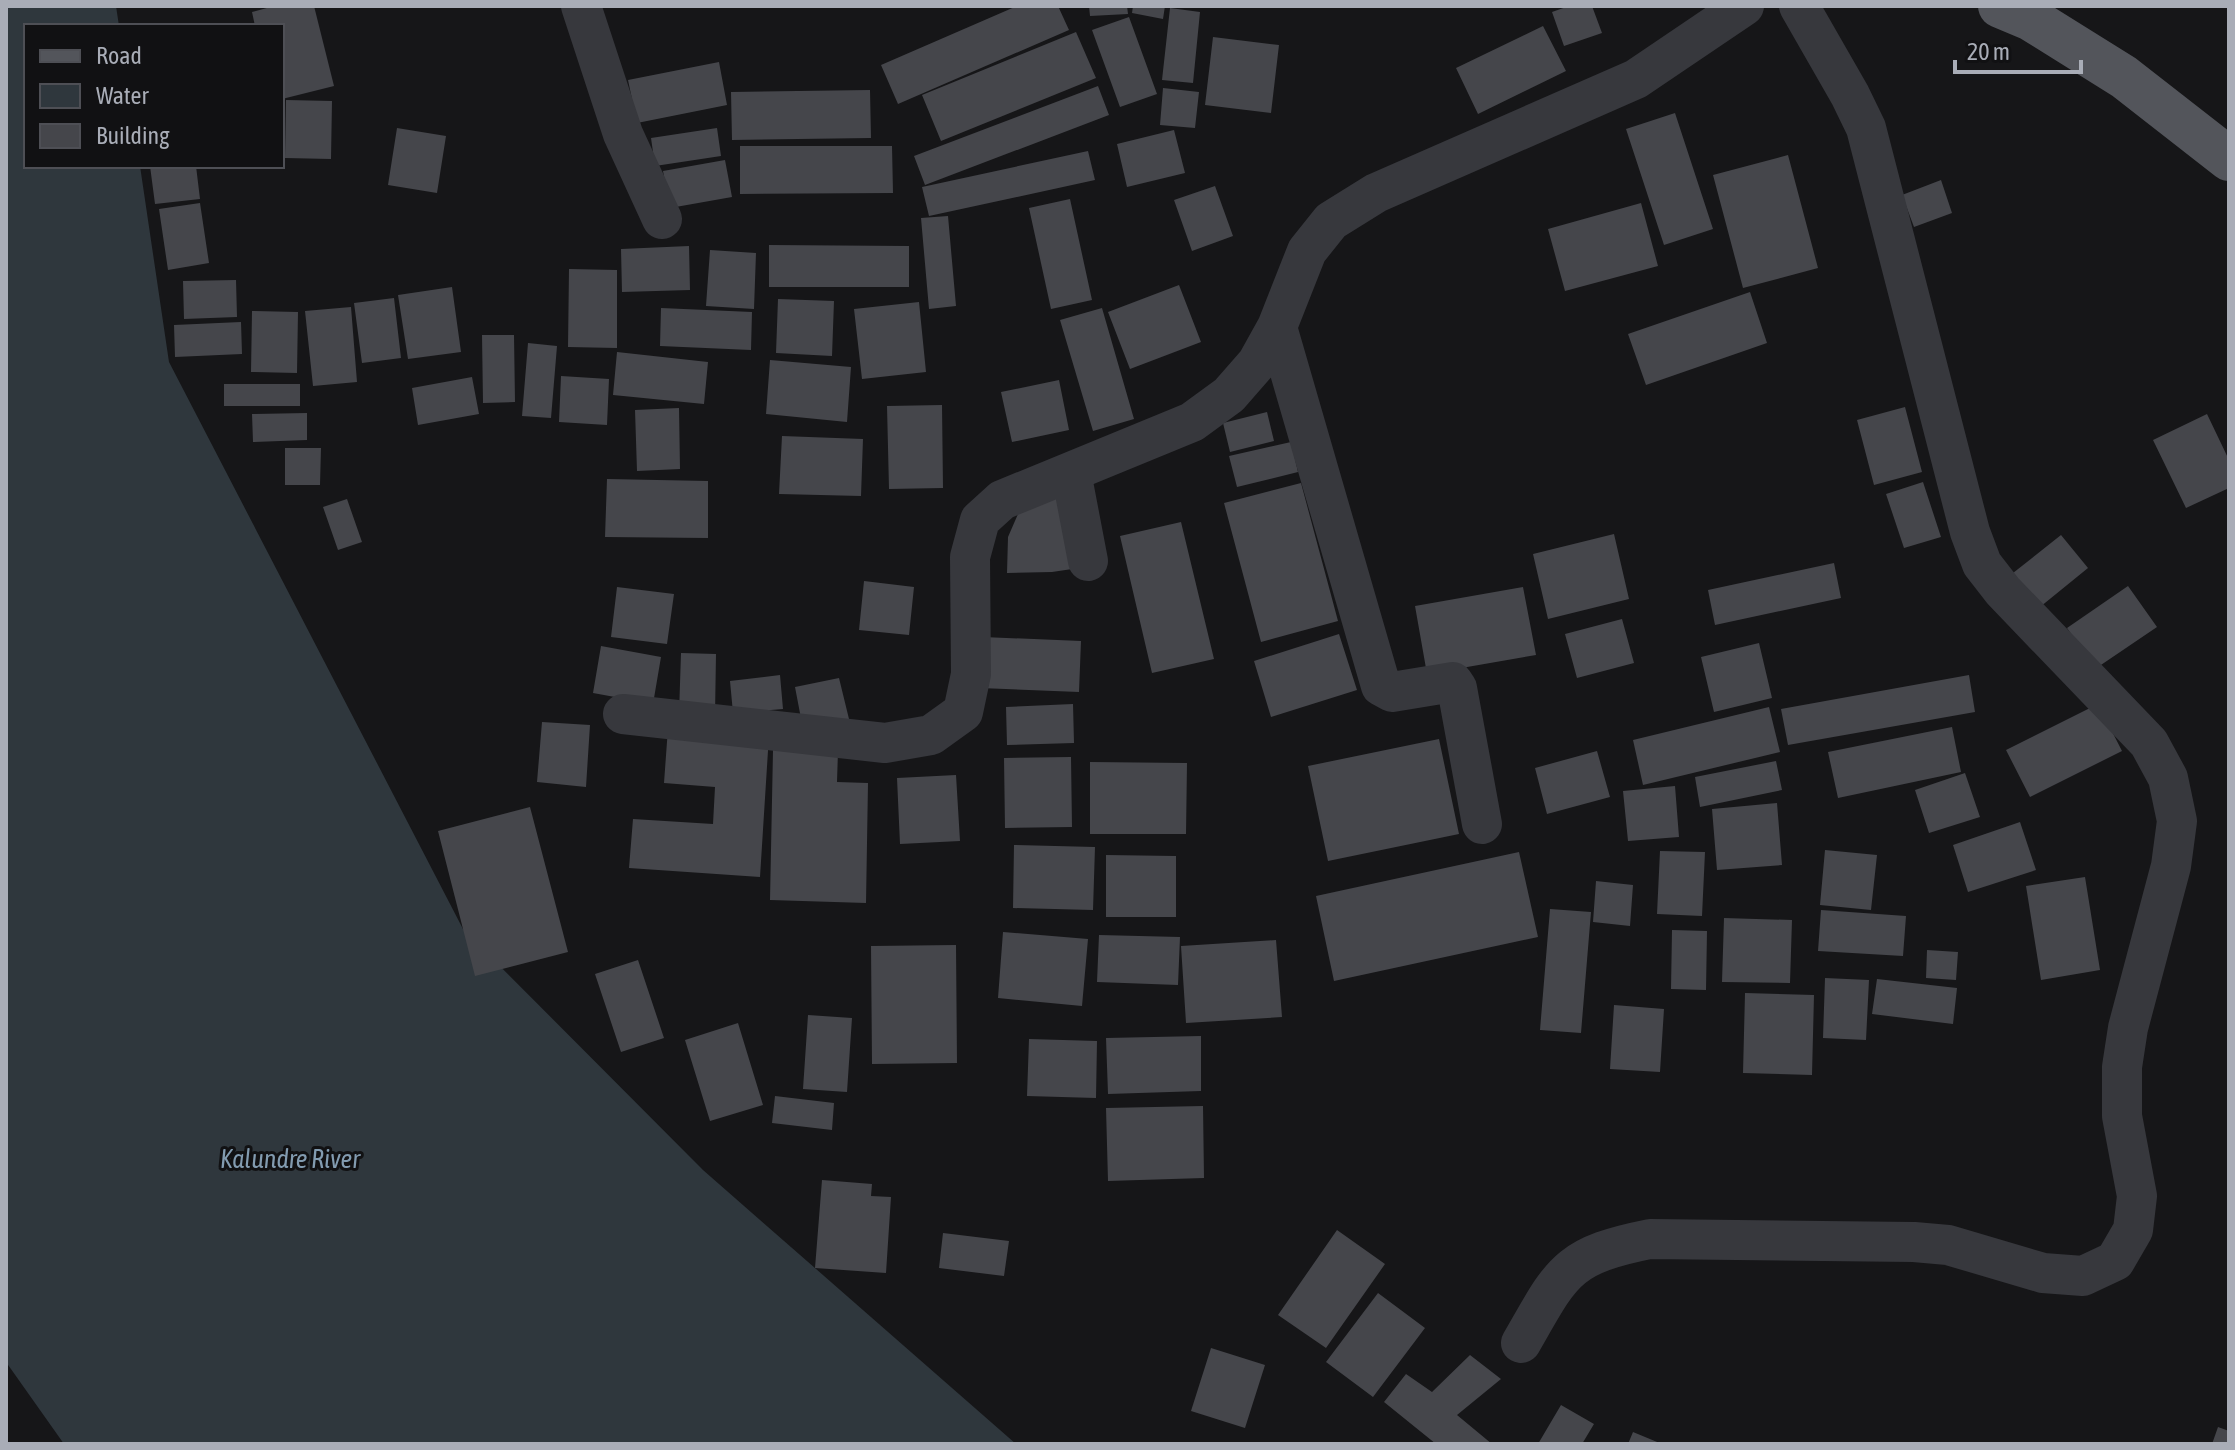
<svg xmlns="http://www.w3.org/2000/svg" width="2235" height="1450" viewBox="0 0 2235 1450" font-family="'Asap Condensed',sans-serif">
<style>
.water{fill:#2f373d}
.building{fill:#45464b}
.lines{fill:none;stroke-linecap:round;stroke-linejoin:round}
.street{stroke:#37383d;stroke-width:40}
.primary{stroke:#53555b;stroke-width:44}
.labels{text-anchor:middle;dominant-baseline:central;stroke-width:6;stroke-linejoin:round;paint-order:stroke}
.water-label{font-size:26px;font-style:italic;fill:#829bb0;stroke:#111113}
</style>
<rect width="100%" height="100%" fill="#161618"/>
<path class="water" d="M 6,6 L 116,6 L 119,26 L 26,26 L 26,166 L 140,166 L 169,362 L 463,929 L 703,1170 L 1016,1444 L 64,1444 L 6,1362 Z"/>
<path class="building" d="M 274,6 L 314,6 L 334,86 L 282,99 L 282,26 L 255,26 L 252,12 Z
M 1017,6 L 1058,6 L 1069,30 L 898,104 L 881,65 Z
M 1089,6 L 1127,6 L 1128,14 L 1090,16 Z
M 1133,6 L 1165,6 L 1163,19 L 1132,13 Z
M 1569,6 L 1592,6 L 1602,33 L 1564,46 L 1552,12 Z
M 1170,8 L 1200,12 L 1193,83 L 1162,80 Z
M 1129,17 L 1157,94 L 1120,107 L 1092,30 Z
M 1543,26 L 1566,71 L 1478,114 L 1456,68 Z
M 1076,32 L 1096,78 L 941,141 L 922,95 Z
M 1213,37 L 1279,45 L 1271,113 L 1205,105 Z
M 719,62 L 727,105 L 637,123 L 628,80 Z
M 1098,86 L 1109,115 L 925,185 L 914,156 Z
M 1163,88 L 1199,92 L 1195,128 L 1160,125 Z
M 870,90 L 871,138 L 732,140 L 731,92 Z
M 286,100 L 332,101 L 331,159 L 285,158 Z
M 1675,113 L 1713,229 L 1664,245 L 1626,129 Z
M 397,128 L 446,136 L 437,193 L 388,185 Z
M 717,128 L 721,156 L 655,166 L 651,138 Z
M 1174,130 L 1185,173 L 1127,187 L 1117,144 Z
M 740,146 L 892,146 L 893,193 L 740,194 Z
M 1088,151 L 1095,180 L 929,216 L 922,187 Z
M 1788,155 L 1818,268 L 1743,288 L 1713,175 Z
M 725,160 L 732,197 L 670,208 L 663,171 Z
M 150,166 L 196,166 L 200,199 L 155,204 Z
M 1941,180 L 1952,213 L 1914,227 L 1902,195 Z
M 1215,186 L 1233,236 L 1192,251 L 1174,200 Z
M 1070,199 L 1092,300 L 1051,309 L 1029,208 Z
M 200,203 L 209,263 L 168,270 L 159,209 Z
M 1641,203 L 1658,266 L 1565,291 L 1548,229 Z
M 948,216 L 956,306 L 929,309 L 921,218 Z
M 769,245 L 909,246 L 909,287 L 769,287 Z
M 689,246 L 690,290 L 622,292 L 621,249 Z
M 710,250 L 756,253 L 754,309 L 706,306 Z
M 569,269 L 617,270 L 617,348 L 568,347 Z
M 236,280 L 237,317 L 184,319 L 183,281 Z
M 1179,285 L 1201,342 L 1130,369 L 1108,312 Z
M 452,287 L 461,352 L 408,359 L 398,295 Z
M 1750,292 L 1767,343 L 1646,385 L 1628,334 Z
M 394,298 L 401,358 L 362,363 L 354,303 Z
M 778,299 L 834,301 L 832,356 L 776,353 Z
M 919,302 L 926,372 L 862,379 L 854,309 Z
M 351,307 L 357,382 L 313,386 L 305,311 Z
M 661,308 L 752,312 L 751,350 L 660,346 Z
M 1102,308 L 1134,419 L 1093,431 L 1060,320 Z
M 252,311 L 298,312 L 297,373 L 251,372 Z
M 241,322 L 242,354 L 175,357 L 174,325 Z
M 482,335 L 514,335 L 515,402 L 483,403 Z
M 528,343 L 557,346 L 551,418 L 522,416 Z
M 617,352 L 708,362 L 704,404 L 613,395 Z
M 770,360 L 851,367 L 847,422 L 766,414 Z
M 561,376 L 609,379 L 607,425 L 559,422 Z
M 472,377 L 479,414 L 418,425 L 412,388 Z
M 1059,380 L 1069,430 L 1012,442 L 1001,392 Z
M 224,384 L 300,384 L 300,406 L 224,406 Z
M 942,405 L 943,488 L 889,489 L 887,406 Z
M 1905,407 L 1922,472 L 1874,485 L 1857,420 Z
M 679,408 L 680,469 L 637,471 L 635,410 Z
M 1267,412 L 1274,441 L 1230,452 L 1223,423 Z
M 307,413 L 307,440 L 253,442 L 252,414 Z
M 2207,414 L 2229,460 L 2229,488 L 2186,508 L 2153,440 Z
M 782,436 L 863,439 L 861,496 L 779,494 Z
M 1291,442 L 1298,472 L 1237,487 L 1229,456 Z
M 285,448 L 321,448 L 320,485 L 285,485 Z
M 607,479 L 708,481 L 708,538 L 605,537 Z
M 1923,482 L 1941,537 L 1904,548 L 1886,494 Z
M 1301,483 L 1338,621 L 1261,642 L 1224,503 Z
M 1066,489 L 1079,568 L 1052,572 L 1007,573 L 1008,537 L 1018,514 Z
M 347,499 L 362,542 L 338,550 L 323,507 Z
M 1181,522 L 1214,659 L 1152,673 L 1120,536 Z
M 1614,534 L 1629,599 L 1548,619 L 1533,554 Z
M 2061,535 L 2088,568 L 2040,607 L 2013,573 Z
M 1834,563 L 1841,598 L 1715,625 L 1708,590 Z
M 864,581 L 914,587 L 909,635 L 859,630 Z
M 2128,586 L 2157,627 L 2095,669 L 2067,628 Z
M 617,587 L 674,594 L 667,644 L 611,637 Z
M 1523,587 L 1536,655 L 1427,674 L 1415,606 Z
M 1622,619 L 1634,663 L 1577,678 L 1565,634 Z
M 1339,634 L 1357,690 L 1271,717 L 1254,661 Z
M 983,637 L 1081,641 L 1079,692 L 980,688 Z
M 1759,643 L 1772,698 L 1714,712 L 1701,657 Z
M 601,646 L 661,657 L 653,704 L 593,693 Z
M 681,653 L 716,654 L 715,715 L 679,714 Z
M 780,675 L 783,709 L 733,713 L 730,681 Z
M 1969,675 L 1975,712 L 1788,745 L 1781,709 Z
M 839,678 L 849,719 L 803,729 L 795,687 Z
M 1073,704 L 1074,743 L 1007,745 L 1006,707 Z
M 2098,704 L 2122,751 L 2030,797 L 2006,750 Z
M 1769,707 L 1780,752 L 1643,785 L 1633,740 Z
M 542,722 L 590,725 L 586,787 L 537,782 Z
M 1952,727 L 1961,772 L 1838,798 L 1828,752 Z
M 668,728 L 769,735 L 760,877 L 629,868 L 633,819 L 713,824 L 715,787 L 664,783 Z
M 1439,739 L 1459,834 L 1328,861 L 1308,766 Z
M 773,750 L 838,751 L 837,782 L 868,783 L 866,903 L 770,900 Z
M 1597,751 L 1610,797 L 1547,814 L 1535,768 Z
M 1071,757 L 1072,827 L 1005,828 L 1004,758 Z
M 1776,761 L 1782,790 L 1700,807 L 1695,777 Z
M 1090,762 L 1187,763 L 1186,834 L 1090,834 Z
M 1965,773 L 1980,817 L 1929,833 L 1915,790 Z
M 956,775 L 960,841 L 900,844 L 897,778 Z
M 1675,786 L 1679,837 L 1628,841 L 1623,791 Z
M 1777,803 L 1782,865 L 1717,870 L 1712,809 Z
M 530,807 L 568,952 L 475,976 L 438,831 Z
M 2020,822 L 2036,870 L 1968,892 L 1953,845 Z
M 1014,845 L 1095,847 L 1093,910 L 1013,908 Z
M 1825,850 L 1877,855 L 1871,910 L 1820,905 Z
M 1660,851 L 1705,852 L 1702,916 L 1657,914 Z
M 1519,852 L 1538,937 L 1334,981 L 1316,896 Z
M 1106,855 L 1176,856 L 1176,917 L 1106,917 Z
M 2085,877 L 2100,970 L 2041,980 L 2026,886 Z
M 1596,881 L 1633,885 L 1630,926 L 1593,922 Z
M 1550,909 L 1591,912 L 1581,1033 L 1540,1030 Z
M 1821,910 L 1906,916 L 1903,956 L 1818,951 Z
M 1724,918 L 1792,920 L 1790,983 L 1722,982 Z
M 1672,930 L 1707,931 L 1706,990 L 1671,989 Z
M 1003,932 L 1088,939 L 1082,1006 L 998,998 Z
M 1099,935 L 1180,937 L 1178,985 L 1097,982 Z
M 1276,940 L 1282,1017 L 1186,1023 L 1181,946 Z
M 956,945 L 957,1063 L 872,1064 L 871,946 Z
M 1927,950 L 1958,952 L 1956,980 L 1926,978 Z
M 638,960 L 664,1038 L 621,1052 L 595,974 Z
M 1825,978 L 1869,980 L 1866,1040 L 1823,1038 Z
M 1877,979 L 1957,988 L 1953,1024 L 1872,1014 Z
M 1745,993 L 1814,995 L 1812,1075 L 1743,1073 Z
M 1614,1005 L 1664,1009 L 1660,1072 L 1610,1069 Z
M 808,1015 L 852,1018 L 847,1092 L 803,1089 Z
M 738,1023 L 763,1105 L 710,1121 L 685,1040 Z
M 1201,1036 L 1201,1091 L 1108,1094 L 1106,1038 Z
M 1029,1039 L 1097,1041 L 1096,1098 L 1027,1096 Z
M 775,1096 L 834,1103 L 832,1130 L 772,1123 Z
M 1203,1106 L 1204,1178 L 1108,1181 L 1106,1108 Z
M 822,1180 L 872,1184 L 871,1196 L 891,1197 L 886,1273 L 815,1268 Z
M 1337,1230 L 1385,1264 L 1326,1348 L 1278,1315 Z
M 943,1233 L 1009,1241 L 1004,1276 L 939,1268 Z
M 1378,1293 L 1425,1328 L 1373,1397 L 1326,1362 Z
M 1211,1348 L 1265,1365 L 1245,1428 L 1191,1411 Z
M 1470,1355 L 1501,1379 L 1457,1415 L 1492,1444 L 1436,1444 L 1384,1402 L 1406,1374 L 1432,1392 Z
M 1561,1405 L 1594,1424 L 1582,1444 L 1538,1444 Z
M 2218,1427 L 2229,1431 L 2229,1444 L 2212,1444 Z
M 1633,1432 L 1662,1444 L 1628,1444 Z"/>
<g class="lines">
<path class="street" d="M 581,6 L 623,134 L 662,219
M 1277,327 L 1381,686 L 1392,692 L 1453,682 L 1457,688 L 1482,824
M 1071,472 L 1088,561
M 623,714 L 885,743 L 931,735 L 963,712 L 971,674 L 970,557 L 980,520 L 1002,500 L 1192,422 L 1229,395 L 1257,363 L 1277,327 L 1307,251 L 1331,221 L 1376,193 L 1636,79 L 1744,6
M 1521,1343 C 1562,1272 1565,1256 1650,1239 L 1914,1242 L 1948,1245 L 2043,1273 L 2083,1276 L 2115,1261 L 2133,1230 L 2137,1196 L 2122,1116 L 2122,1067 L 2128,1028 L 2171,866 L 2177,821 L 2168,778 L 2149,743 L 2003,591 L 1982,564 L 1970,532 L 1866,128 L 1850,95 L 1799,6"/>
<path class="primary" d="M 2000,6 L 2031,19 L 2124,77 L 2229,159"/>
</g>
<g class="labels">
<g class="water-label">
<text x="290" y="1159">Kalundre River</text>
</g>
</g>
<rect width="2235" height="1450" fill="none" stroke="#a9adb7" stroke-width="16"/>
<rect x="24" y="24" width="260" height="144" fill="#111113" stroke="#4e4f55" stroke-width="2"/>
<rect x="40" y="50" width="40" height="12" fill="#53555b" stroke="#4e4f55" stroke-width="2"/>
<text x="96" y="64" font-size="24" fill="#a9adb7">Road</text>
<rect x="40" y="84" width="40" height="24" fill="#2f373d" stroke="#4e4f55" stroke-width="2"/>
<text x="96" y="104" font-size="24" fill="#a9adb7">Water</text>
<rect x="40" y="124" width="40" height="24" fill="#45464b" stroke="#4e4f55" stroke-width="2"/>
<text x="96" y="144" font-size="24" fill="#a9adb7">Building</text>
<path d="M1955 60v12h126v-12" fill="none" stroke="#a9adb7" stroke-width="4"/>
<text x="1967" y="60" font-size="24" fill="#a9adb7" stroke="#111113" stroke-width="6" paint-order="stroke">20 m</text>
</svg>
